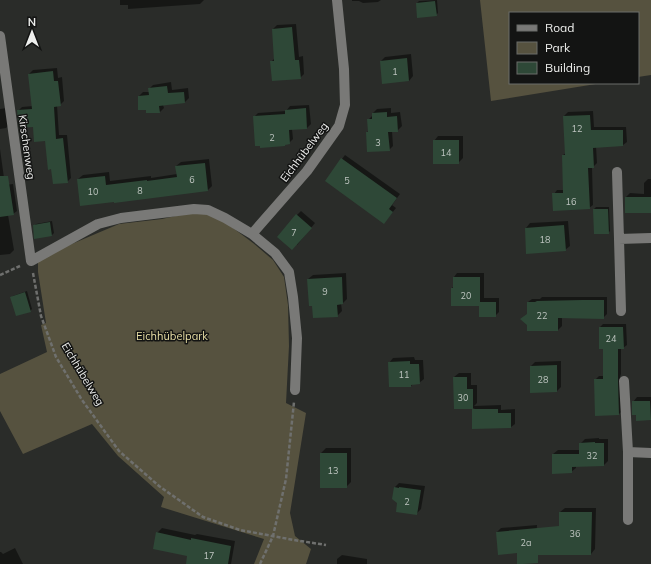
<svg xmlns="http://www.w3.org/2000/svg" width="651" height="564" viewBox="0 0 651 564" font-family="Mulish,sans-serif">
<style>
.green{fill:#56523f}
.shadow{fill:#0007}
.building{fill:#2e4837}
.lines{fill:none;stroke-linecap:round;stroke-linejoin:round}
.path{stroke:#6f706e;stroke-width:2.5;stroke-dasharray:4 2;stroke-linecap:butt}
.minor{stroke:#797977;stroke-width:10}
.labels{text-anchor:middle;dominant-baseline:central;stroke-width:3;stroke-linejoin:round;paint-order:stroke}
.number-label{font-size:9px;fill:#bec5c0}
.street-label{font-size:11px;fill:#eeefed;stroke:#131413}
.park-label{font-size:11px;fill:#e8dea5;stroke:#131413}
</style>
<rect width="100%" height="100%" fill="#2a2c29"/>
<path class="green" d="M 480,0 L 651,0 L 651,75 L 638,77 L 638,13 L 510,13 L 510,83 L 602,83 L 491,101 Z
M 193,212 L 210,214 L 225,222 L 253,243 L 273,260 L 284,277 L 288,305 L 289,346 L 286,403 L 306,413 L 290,513 L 295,536 L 311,549 L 306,564 L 254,564 L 264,539 L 161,507 L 164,497 L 118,456 L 92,424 L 23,454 L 0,411 L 0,374 L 47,352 L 41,325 L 46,323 L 38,272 L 38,261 L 60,249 L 119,224 L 162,219 Z"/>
<path class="shadow" d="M 120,0 L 204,0 L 200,4 L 128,9 L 128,5 L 120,5 Z
M 352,0 L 381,0 L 378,2 L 363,3 L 359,1 L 352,1 Z
M 437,0 L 438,13 L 436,15 L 417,3 L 419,1 Z
M 296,24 L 299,57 L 303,56 L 304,74 L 300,78 L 271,62 L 275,58 L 273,29 L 277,25 Z
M 411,54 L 413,76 L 409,81 L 381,61 L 385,57 Z
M 57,68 L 58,78 L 62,77 L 64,101 L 60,105 L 57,105 L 59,135 L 67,135 L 71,178 L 67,182 L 52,168 L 45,140 L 34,125 L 18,111 L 22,107 L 33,106 L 29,74 L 33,70 Z
M 171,82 L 172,90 L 188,88 L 189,98 L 185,102 L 163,105 L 164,108 L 160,112 L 139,96 L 143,92 L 149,92 L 149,89 L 153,85 Z
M 309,105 L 311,124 L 307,128 L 292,129 L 293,139 L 289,143 L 254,117 L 258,113 L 286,111 L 290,106 Z
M 7,108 L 9,125 L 6,128 L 0,129 L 0,109 Z
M 391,108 L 391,113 L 400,112 L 402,126 L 397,131 L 392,131 L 393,146 L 389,150 L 367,132 L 369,131 L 368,120 L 373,115 L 373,113 L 377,109 Z
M 593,111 L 594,127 L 626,127 L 627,142 L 623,145 L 596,146 L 597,163 L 593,167 L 592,167 L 593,205 L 589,208 L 554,194 L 557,190 L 564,190 L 563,155 L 566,153 L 564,116 L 568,112 Z
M 438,136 L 463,136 L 463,158 L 458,163 L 434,141 Z
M 0,149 L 5,185 L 13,184 L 17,211 L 13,214 L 8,215 L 14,250 L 10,254 L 0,255 Z
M 345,155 L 400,194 L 392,205 L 396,208 L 384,223 L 342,159 Z
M 209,159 L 212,186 L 208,190 L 115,202 L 78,179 L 83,175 L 109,172 L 110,181 L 151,176 L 151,178 L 177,174 L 176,166 L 181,162 Z
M 648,179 L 651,179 L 651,212 L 626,197 L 630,193 L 644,194 L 644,183 Z
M 596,207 L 609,207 L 610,231 L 608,233 L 594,209 Z
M 301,211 L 315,223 L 297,245 L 297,215 Z
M 52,221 L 54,233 L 52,235 L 35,238 L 34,226 L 36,224 Z
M 568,221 L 570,246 L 565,250 L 526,228 L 530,223 Z
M 346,273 L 347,299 L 343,303 L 341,303 L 342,311 L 337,316 L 308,279 L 313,275 Z
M 457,273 L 484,273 L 484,298 L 499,298 L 499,312 L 495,316 L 480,305 L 452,288 L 454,286 L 454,277 Z
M 27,291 L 32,309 L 30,311 L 11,298 L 13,296 Z
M 542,297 L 607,297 L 607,314 L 603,318 L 562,317 L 562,326 L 558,330 L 528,314 L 528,302 L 532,299 L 540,299 Z
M 603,324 L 626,324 L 627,345 L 623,348 L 621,348 L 621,374 L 620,377 L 622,411 L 619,414 L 596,415 L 595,380 L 599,376 L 604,376 L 604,348 L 600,327 Z
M 414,357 L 415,360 L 423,360 L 424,379 L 419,383 L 413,384 L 411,386 L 389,363 L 393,358 Z
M 561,361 L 561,387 L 557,391 L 531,366 L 535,362 Z
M 459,373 L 471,373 L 471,385 L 477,385 L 477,403 L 474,406 L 501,405 L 501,410 L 515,409 L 515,424 L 511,427 L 473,428 L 473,409 L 475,408 L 455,408 L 454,377 Z
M 637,397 L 651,397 L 651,419 L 637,420 L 633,402 Z
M 599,438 L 599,439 L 608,439 L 608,461 L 604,465 L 576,466 L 576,468 L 571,472 L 553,454 L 558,450 L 580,450 L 580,444 L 585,439 Z
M 326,448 L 351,448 L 351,482 L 346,487 L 321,453 Z
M 399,483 L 425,486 L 421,509 L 416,514 L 399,502 L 395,487 Z
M 565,508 L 596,508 L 595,549 L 591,554 L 560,512 Z
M 537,525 L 535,559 L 517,552 L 497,532 L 501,528 Z
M 162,528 L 195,535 L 197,534 L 235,541 L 231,564 L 187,564 L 189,555 L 157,533 Z
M 15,548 L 23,564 L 0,564 L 0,552 L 1,552 L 3,554 Z
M 342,555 L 367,559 L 367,564 L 337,564 L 337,559 Z"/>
<path class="building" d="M 435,1 L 437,16 L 417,18 L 416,3 Z
M 292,27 L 295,60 L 299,60 L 301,79 L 272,81 L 270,61 L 274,61 L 272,29 Z
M 407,58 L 409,81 L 382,84 L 380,61 Z
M 53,71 L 54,81 L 58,81 L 61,106 L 54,107 L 56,139 L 63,138 L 68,183 L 53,184 L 51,169 L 48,170 L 45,141 L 34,142 L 33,127 L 19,128 L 17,110 L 32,109 L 28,74 Z
M 167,86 L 168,93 L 184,92 L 185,103 L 159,106 L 160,113 L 146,113 L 146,110 L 138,110 L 138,96 L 149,95 L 148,88 Z
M 306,108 L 307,129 L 289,130 L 290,144 L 285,145 L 285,146 L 260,148 L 260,146 L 255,146 L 253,116 L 285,114 L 285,110 Z
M 387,112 L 387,117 L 397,116 L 398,132 L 388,132 L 390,151 L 367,152 L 366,132 L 368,132 L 367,119 L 372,119 L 372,113 Z
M 590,115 L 591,130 L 623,130 L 623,146 L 593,148 L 594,168 L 588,168 L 590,209 L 553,211 L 552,193 L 563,193 L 562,155 L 565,155 L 563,116 Z
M 433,140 L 459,140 L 459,164 L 433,164 Z
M 341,158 L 397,198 L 389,209 L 393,212 L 384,224 L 325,181 Z
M 205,163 L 208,191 L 114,203 L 114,202 L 80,206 L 77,179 L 105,176 L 106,185 L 147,180 L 147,181 L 177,177 L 175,166 Z
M 0,176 L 8,176 L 14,215 L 0,217 Z
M 625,197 L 651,197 L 651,213 L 625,213 Z
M 593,209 L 608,209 L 609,234 L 594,234 Z
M 296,214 L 312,228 L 292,250 L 277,237 Z
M 50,222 L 52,236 L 34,239 L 33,225 Z
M 564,225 L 566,251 L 526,254 L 525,228 Z
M 342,277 L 343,304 L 337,305 L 338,317 L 313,318 L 312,306 L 309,306 L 307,279 Z
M 453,277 L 480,277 L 480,302 L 496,302 L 496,317 L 479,317 L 479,306 L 451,306 L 451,288 L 453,288 Z
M 25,292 L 31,312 L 16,316 L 10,297 Z
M 582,300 L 604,300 L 604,319 L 558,318 L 558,331 L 527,331 L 527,325 L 520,319 L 527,314 L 527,302 L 535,302 L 537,301 Z
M 599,327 L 623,327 L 624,349 L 618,349 L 618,381 L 619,415 L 595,416 L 594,379 L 603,379 L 603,349 L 599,349 Z
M 410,361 L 410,364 L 419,364 L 420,384 L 411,385 L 411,387 L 389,387 L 388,362 Z
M 557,365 L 557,392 L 530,393 L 530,366 Z
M 453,377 L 467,377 L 467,389 L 473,389 L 473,409 L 454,409 Z
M 632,401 L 650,401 L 651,420 L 636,421 L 636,415 L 632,415 Z
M 472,409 L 498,409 L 498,413 L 511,413 L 511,428 L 472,429 Z
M 595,442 L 595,443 L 604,443 L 604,466 L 572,467 L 572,473 L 552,474 L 552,454 L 579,454 L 579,443 Z
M 320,453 L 347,453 L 347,488 L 320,488 Z
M 394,487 L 399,488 L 399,487 L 421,490 L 417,515 L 396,512 L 397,503 L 392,499 Z
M 559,512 L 592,512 L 591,555 L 538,555 L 538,563 L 523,564 L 517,564 L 517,553 L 498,555 L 496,532 L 559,526 Z
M 156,532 L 191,540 L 191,538 L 231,546 L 228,564 L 186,564 L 187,556 L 153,549 Z"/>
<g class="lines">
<path class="path" d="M 33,273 L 41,316 L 56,357 L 82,400 L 119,451 L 159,486 L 203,517 L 240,530 L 294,540 L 326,545
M 0,275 L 20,266
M 260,564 L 273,536 L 286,479 L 294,402"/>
<path class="minor" d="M 0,36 L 31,261 L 98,224 L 121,218 L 194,209 L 208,210 L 225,218 L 252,234 L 275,253 L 289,272 L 293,297 L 297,338 L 295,390
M 617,172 L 619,239 L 651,238
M 252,234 L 307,171 L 339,126 L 345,105 L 344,69 L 337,0
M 619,239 L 621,311
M 624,381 L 628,452 L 651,453
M 628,452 L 628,520"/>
</g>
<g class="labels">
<g class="number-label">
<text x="395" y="71">1</text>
<text x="577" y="128">12</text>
<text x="272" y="137">2</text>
<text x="378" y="142">3</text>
<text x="446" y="152">14</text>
<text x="192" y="179">6</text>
<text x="347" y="180">5</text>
<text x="140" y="190">8</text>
<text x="93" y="191">10</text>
<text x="571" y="201">16</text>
<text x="294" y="232">7</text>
<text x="545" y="239">18</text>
<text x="325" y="291">9</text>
<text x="466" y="295">20</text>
<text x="542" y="315">22</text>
<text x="611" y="338">24</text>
<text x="404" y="374">11</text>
<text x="543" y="379">28</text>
<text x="463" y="397">30</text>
<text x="592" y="455">32</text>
<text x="333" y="470">13</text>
<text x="407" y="501">2</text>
<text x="575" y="533">36</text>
<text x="526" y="542">2a</text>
<text x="209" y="555">17</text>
</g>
<g class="street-label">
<text transform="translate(27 147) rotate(82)">Kirschenweg</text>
<text transform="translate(304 152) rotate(-53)">Eichhübelweg</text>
<text transform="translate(83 374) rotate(59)">Eichhübelweg</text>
</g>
<g class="park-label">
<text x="172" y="336">Eichhübelpark</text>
</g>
</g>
<rect x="509" y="12" width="130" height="72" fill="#131413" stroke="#6b6c6a"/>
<rect x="517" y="25" width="20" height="6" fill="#797977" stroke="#6b6c6a"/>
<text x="545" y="32" font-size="12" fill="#eeefed">Road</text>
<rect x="517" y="42" width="20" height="12" fill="#56523f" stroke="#6b6c6a"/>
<text x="545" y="52" font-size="12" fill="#eeefed">Park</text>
<rect x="517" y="62" width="20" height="12" fill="#2e4837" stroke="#6b6c6a"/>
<text x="545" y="72" font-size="12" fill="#eeefed">Building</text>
<g transform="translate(32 32)" stroke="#131413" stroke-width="3" paint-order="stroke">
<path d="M0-3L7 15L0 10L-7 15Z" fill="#eeefed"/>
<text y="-6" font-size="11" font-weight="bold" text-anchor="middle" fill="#eeefed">N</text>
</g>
</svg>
